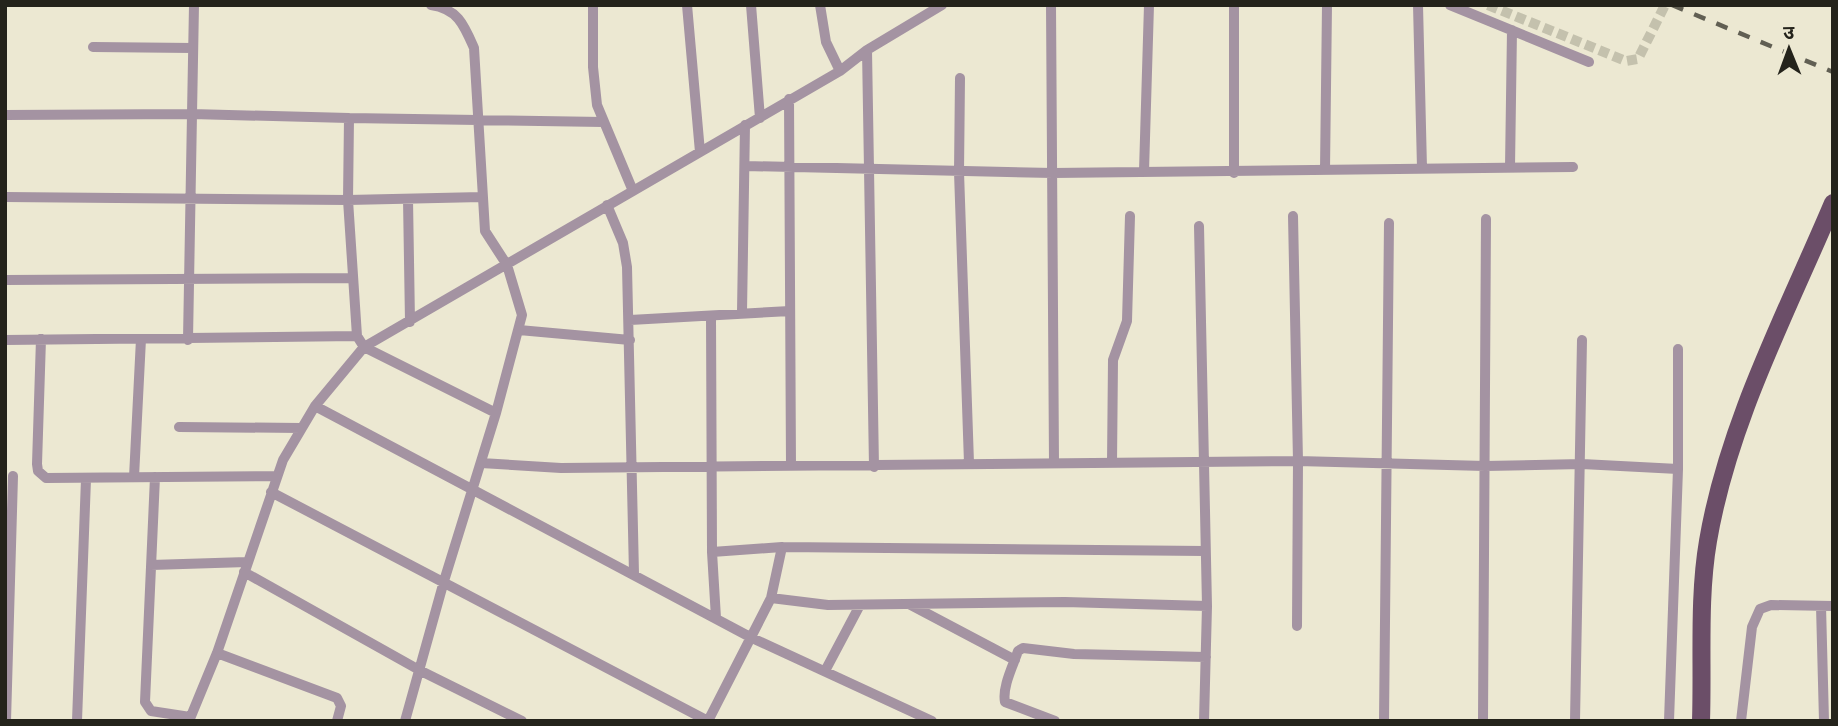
<svg xmlns="http://www.w3.org/2000/svg" width="1838" height="726" viewBox="0 0 1838 726" font-family="'Open Sans','Noto Sans Devanagari',sans-serif">
<style>
.lines{fill:none;stroke-linecap:round;stroke-linejoin:round}
.minor-tunnel{stroke:#c4c1ad;stroke-width:10;stroke-dasharray:10 5;stroke-linecap:butt}
.minor{stroke:#a493a2;stroke-width:10}
.primary{stroke:#6b4e68;stroke-width:18}
.rail{stroke:#615f53;stroke-width:4.5;stroke-dasharray:12 12;stroke-linecap:butt}
</style>
<rect width="100%" height="100%" fill="#ece8d2"/>
<g class="lines">
<path class="minor-tunnel" d="M 1488,5 L 1626,61 L 1638,59 L 1665,5"/>
<path class="minor" d="M 194,5 L 192,114 L 349,118 L 348,200 L 357,336
M 593,5 L 593,67 L 597,105 L 633,191
M 687,5 L 700,152
M 751,5 L 760,118
M 820,5 L 826,42 L 840,71
M 1051,5 L 1054,462
M 1234,5 L 1234,173
M 1418,5 L 1422,168
M 1450,5 L 1589,62
M 93,47 L 193,48
M 867,50 L 874,467
M 960,78 L 959,172 L 969,463
M 789,99 L 791,466
M 5,115 L 192,114 L 188,340
M 349,118 L 603,122
M 746,166 L 1053,173 L 1573,167
M 1510,167 L 1512,30
M 1325,170 L 1327,5
M 1144,171 L 1149,5
M 5,197 L 348,200 L 482,197
M 408,199 L 410,322
M 607,205 L 623,243 L 627,267 L 634,574
M 1293,216 L 1298,461 L 1297,626
M 1199,226 L 1207,606 L 1204,721
M 5,280 L 352,278
M 742,312 L 745,125
M 711,316 L 712,552 L 716,618
M 630,320 L 790,311
M 519,330 L 630,340
M 41,339 L 37,464 L 38,471 L 46,478 L 276,476
M 5,340 L 357,336 L 364,347 L 496,413
M 315,406 L 752,638 L 932,721
M 179,427 L 301,428
M 481,463 L 561,468 L 1298,461 L 1485,466 L 1582,464 L 1678,469
M 1112,463 L 1113,360 L 1127,321 L 1130,216
M 134,477 L 141,339
M 155,477 L 145,702 L 151,711 L 190,717
M 271,492 L 708,721 L 771,598 L 782,547
M 712,552 L 782,547 L 1205,551
M 151,565 L 247,562
M 244,572 L 421,671 L 522,721
M 771,598 L 828,605 L 1065,602 L 1207,606
M 909,604 L 1015,660
M 1821,606 L 1824,721
M 217,653 L 337,698 L 341,706 L 337,721
M 825,671 L 860,605
M 6,721 L 13,476
M 77,721 L 86,479
M 189,721 L 217,653 L 283,460 L 315,406 L 364,347 L 840,71 L 867,50 L 942,5
M 405,721 L 444,581 L 496,413 L 522,315 L 507,265 L 485,231 L 474,48 C 464,25 458,9 431,5
M 1055,721 L 1005,702 C 1002,687 1013,666 1018,651 L 1023,648 L 1074,654 L 1206,657
M 1384,721 L 1389,223
M 1483,721 L 1486,219
M 1575,721 L 1582,340
M 1669,721 L 1678,469 L 1678,349
M 1741,721 L 1752,627 L 1760,609 L 1771,605 L 1833,606"/>
<path class="primary" d="M 1701,721 C 1703,662 1698,599 1708,541 C 1728,423 1787,312 1833,203"/>
<path class="rail" d="M 1672,5 L 1833,72"/>
</g>
<rect width="1838" height="726" fill="none" stroke="#24231b" stroke-width="14"/>
<g transform="translate(1789 49) rotate(359)" stroke="#ece8d2" stroke-width="5" paint-order="stroke">
<path d="M0-5L12 26L0 18L-12 26Z" fill="#24231b"/>
<text y="-10" font-size="19" font-weight="bold" text-anchor="middle" fill="#24231b">उ</text>
</g>
</svg>
